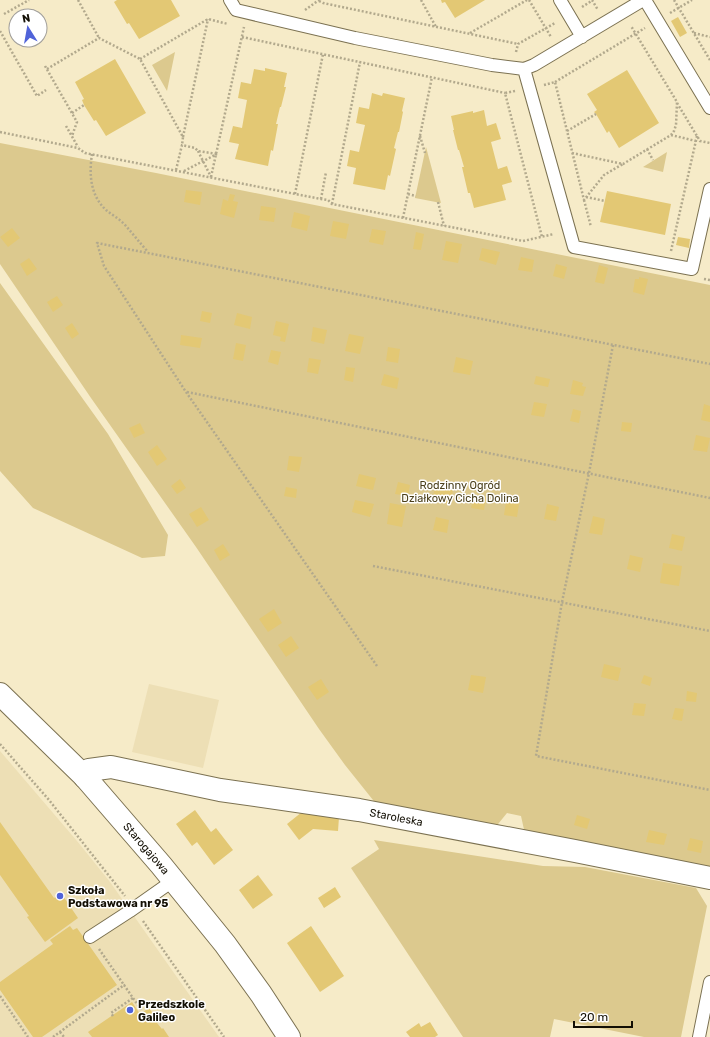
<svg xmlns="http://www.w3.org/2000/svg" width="710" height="1037" viewBox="0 0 710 1037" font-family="Rubik,sans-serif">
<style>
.built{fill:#eddfb5}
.green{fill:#dcc98e}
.building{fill:#e3c874}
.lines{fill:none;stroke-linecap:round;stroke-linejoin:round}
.service-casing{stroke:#7b7151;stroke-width:14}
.minor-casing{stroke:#7b7151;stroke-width:24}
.tertiary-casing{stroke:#7b7151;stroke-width:24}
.path{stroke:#b2a98d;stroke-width:2.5;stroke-dasharray:2 2;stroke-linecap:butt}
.service{stroke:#fff;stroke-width:12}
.minor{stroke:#fff;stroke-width:22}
.tertiary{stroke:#fff;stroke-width:22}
.poi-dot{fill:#5063d9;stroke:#fff;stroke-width:1.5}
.labels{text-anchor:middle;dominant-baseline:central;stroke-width:3;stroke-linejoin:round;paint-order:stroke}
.park-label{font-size:11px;fill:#4a3f1a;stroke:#fff}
.street-label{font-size:11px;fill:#130f04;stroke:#fff}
.poi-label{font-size:11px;font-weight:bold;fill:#130f04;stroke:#fff;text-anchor:start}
</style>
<rect width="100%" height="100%" fill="#f6ebc8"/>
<path class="built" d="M 149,684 L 219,700 L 203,768 L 132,752 Z
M 0,751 L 77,841 L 110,882 L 219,1037 L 0,1037 Z"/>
<path class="green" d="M 175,52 L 167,91 L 152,65 Z
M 0,143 L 156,173 L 710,285 L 710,872 L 525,834 L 521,816 L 507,813 L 494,829 L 377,805 L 345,765 L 319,729 L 196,547 L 91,398 L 0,264 Z
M 426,147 L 441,203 L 415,198 Z
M 667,152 L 663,172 L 643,167 Z
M 0,283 L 108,434 L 168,535 L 165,556 L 142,558 L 33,508 L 0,471 Z
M 374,840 L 543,866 L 585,867 L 696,888 L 707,906 L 681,1037 L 644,1037 L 554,1019 L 550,1037 L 463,1037 L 351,868 L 379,849 Z"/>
<path class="building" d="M 117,0 L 171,0 L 180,16 L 139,39 L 129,23 L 127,24 L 114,2 Z
M 441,0 L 485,0 L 455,18 L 445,2 L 442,3 Z
M 678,17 L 687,33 L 680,37 L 671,21 Z
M 115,59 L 146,113 L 106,136 L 96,120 L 94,121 L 84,105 L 82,100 L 84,99 L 75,82 Z
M 265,68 L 287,73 L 284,87 L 286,87 L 281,107 L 280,107 L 276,124 L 278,124 L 273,151 L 271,150 L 268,166 L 235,159 L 239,144 L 229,142 L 233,126 L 242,128 L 247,100 L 238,98 L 241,82 L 251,84 L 254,69 L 265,71 Z
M 627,70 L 659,123 L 619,148 L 609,131 L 607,133 L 596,114 L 594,112 L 597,110 L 587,94 Z
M 372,93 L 382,96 L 383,93 L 405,98 L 402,111 L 403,112 L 399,132 L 398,132 L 394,148 L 396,149 L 390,176 L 388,175 L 385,190 L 353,184 L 356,168 L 347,166 L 350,150 L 359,152 L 365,125 L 356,123 L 359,107 L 369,109 Z
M 484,110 L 487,126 L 496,123 L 501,139 L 491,142 L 498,169 L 507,166 L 512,182 L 502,185 L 506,200 L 474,208 L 470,193 L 468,193 L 462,167 L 464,167 L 459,150 L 458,150 L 453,130 L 454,130 L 451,116 L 473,111 L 473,113 Z
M 186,190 L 202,192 L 200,205 L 184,202 Z
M 607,191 L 671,204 L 665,235 L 600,222 Z
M 230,194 L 235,195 L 233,201 L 238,202 L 234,218 L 220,214 L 223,199 L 228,201 Z
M 261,206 L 276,208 L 274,222 L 259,220 Z
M 294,212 L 310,216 L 307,231 L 291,227 Z
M 333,221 L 349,224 L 346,239 L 330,236 Z
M 12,228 L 20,238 L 8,247 L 0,237 Z
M 372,229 L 386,231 L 383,245 L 369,242 Z
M 416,232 L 424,234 L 421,250 L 413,249 Z
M 678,237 L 690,239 L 689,248 L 676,245 Z
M 446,241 L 462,244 L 458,263 L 442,260 Z
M 482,248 L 500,252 L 496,265 L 479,260 Z
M 521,257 L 534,260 L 532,272 L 518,270 Z
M 29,258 L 37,269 L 27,276 L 20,264 Z
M 556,264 L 567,267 L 564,279 L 553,276 Z
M 599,265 L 608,268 L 604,284 L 595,282 Z
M 639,277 L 648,279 L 644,295 L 633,292 L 635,279 L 639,279 Z
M 57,296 L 63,305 L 53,312 L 47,302 Z
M 202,311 L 212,313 L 210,323 L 200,321 Z
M 237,313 L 252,317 L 250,329 L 234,325 Z
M 276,321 L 289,324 L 285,342 L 280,341 L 281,337 L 273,335 Z
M 72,323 L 79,334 L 72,339 L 65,328 Z
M 313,327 L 327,330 L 324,344 L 311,341 Z
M 349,334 L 364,337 L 360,354 L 345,351 Z
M 181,335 L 202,338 L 200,348 L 180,345 Z
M 236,343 L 246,345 L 243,361 L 233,359 Z
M 388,347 L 400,349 L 398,363 L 386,361 Z
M 271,350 L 281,352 L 278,365 L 268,362 Z
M 456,357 L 473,361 L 470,375 L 453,372 Z
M 309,358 L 321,360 L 318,374 L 307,372 Z
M 346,367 L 355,368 L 353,382 L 344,380 Z
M 384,374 L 399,378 L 397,389 L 381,385 Z
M 536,376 L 550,379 L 548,387 L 534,384 Z
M 573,380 L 583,383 L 582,386 L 586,387 L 583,396 L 570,394 Z
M 534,402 L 547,404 L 544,417 L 531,415 Z
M 704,404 L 710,406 L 710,422 L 701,420 Z
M 573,409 L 581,411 L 579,423 L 570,421 Z
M 622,422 L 632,423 L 631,432 L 621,431 Z
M 140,423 L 145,433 L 134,438 L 129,428 Z
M 696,435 L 710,438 L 707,452 L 693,450 Z
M 157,445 L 167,459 L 157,466 L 148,452 Z
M 289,456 L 302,457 L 299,472 L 287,470 Z
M 359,474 L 376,478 L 373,490 L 356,486 Z
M 180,479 L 186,488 L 177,494 L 171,486 Z
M 398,482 L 410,485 L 408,496 L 395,494 Z
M 286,487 L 297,489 L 296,498 L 284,496 Z
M 435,487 L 453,490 L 451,504 L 432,501 Z
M 474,495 L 486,497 L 484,510 L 471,508 Z
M 507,496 L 520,498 L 517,517 L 504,515 Z
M 355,500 L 374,504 L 370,517 L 352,512 Z
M 390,503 L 406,506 L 402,527 L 387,524 Z
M 547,504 L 559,507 L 556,521 L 544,519 Z
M 201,507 L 209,520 L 197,527 L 189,514 Z
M 593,516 L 605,519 L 602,535 L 589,533 Z
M 436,517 L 449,520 L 447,533 L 433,530 Z
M 672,534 L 685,537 L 682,551 L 669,548 Z
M 223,544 L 230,555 L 220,561 L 214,550 Z
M 630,555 L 643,558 L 640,572 L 627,569 Z
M 663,563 L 682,566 L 679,586 L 660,583 Z
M 274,609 L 282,623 L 268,632 L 259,619 Z
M 291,636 L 299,648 L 286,657 L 278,645 Z
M 604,664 L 621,668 L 618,681 L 601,677 Z
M 471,675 L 486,677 L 483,693 L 468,690 Z
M 644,675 L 652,678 L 650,686 L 641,683 Z
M 321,679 L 329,692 L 317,700 L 308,687 Z
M 687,691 L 697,693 L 696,702 L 686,701 Z
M 634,703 L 646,704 L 644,716 L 632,715 Z
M 675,708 L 684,709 L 682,721 L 672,719 Z
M 195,810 L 211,832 L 216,828 L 233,850 L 214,865 L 197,842 L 192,846 L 176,824 Z
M 302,812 L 339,817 L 338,831 L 313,829 L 299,840 L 287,824 Z
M 577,815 L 590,819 L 587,829 L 574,825 Z
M 0,822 L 54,898 L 61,893 L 78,918 L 45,942 L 27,917 L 29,916 L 0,875 Z
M 649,830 L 667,834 L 664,845 L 646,842 Z
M 690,838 L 703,841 L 701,853 L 687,850 Z
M 258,875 L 273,895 L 253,909 L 239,890 Z
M 335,887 L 341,897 L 324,908 L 318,898 Z
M 70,926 L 73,930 L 77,928 L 117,985 L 42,1037 L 33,1037 L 0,990 L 0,982 L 53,944 L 50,940 Z
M 311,926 L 344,976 L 320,992 L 287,943 Z
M 132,1002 L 140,1014 L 149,1008 L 159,1022 L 157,1023 L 162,1029 L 163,1028 L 169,1037 L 92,1037 L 88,1032 Z
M 430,1022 L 438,1035 L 435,1037 L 410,1037 L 406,1032 L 419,1023 L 421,1027 Z"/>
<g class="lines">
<defs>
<path id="service" d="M 230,0 L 236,10 L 355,38 L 492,65 L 524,69 L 534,65 L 643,0
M 560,0 L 582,37
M 645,0 L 710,108
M 524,69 L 574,247 L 692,269 L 710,189
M 90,937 L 130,911 L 174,880
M 699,1037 L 710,982"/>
<g id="minor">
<path id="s1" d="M 85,777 L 89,770 L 111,767 L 220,790 L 359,810 L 575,851 L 710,878"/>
</g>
<g id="tertiary">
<path id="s2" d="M 0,694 L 85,777 L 161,865 L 225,944 L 261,994 L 289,1037"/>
</g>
</defs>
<use href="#service" class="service-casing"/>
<use href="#minor" class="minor-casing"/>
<use href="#tertiary" class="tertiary-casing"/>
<path class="path" d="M 78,0 L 99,38
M 421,0 L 436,27
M 529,0 L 551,37
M 592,0 L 598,10
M 674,0 L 710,60
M 319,1 L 323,3 L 518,44
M 582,7 L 593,0
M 305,10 L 319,0
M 670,13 L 692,0
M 4,14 L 29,0
M 0,31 L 37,96 L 46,90
M 470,33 L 527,0
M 694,33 L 710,37
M 242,37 L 505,93
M 516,52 L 518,44 L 555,23
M 140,59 L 208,19 L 228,24
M 45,66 L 77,122 L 72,136
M 47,69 L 99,38 L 140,59 L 183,137 L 182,145
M 555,82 L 645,28
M 544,85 L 555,82 L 584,200 L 604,175 L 623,164
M 515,91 L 505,93 L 542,237
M 677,103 L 700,141 L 710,143
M 72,113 L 84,105
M 66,126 L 78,147
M 567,131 L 596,114
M 0,132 L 78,148 L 85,153 L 321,199 L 328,200 L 332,204 L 523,241 L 554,234
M 671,135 L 696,141
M 420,136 L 425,153
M 183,137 L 208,19
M 647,149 L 653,160
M 198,151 L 211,177
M 572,153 L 623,164 L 671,135 L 674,131 L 676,125 L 677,102 L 631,26
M 92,154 C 89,174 90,195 106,210 C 112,215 120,219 126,226 C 133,234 140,243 148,252
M 176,170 L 182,145 L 195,148 L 198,151 L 217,154
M 184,171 L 217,154
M 211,177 L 244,27
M 295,194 L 323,54
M 408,194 L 416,196
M 586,197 L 605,201
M 321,199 L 326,172
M 584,200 L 591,227
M 438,202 L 444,226
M 332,204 L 360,62
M 403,218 L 432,77
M 671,251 L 697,136
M 704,279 L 710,280
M 613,345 L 589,473 L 562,602 L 536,756 L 710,790
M 187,392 L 710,498
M 373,566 L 710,631
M 377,666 L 186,392 L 104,266 L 97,243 L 710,364
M 0,744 L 49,800 L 125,896
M 143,921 L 224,1037
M 99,949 L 124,985
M 0,996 L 28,1037
M 113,1016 L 111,1013 L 133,998
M 60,1032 L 64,1037
M 53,1037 L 124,985 L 142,1011"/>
<use href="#service" class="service"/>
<use href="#minor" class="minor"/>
<use href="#tertiary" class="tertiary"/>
</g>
<g class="poi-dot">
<circle cx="60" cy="896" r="4"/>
<circle cx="130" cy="1010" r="4"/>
</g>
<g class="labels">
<g class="park-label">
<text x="460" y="485">Rodzinny Ogród<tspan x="460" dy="13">Działkowy Cicha Dolina</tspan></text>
</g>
<g class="street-label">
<text stroke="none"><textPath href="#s1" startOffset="320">Staroleska</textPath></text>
<text stroke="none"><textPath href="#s2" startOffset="213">Starogajowa</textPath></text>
</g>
<g class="poi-label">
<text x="68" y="890">Szkoła<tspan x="68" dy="13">Podstawowa nr 95</tspan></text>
<text x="138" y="1004">Przedszkole<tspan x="138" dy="13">Galileo</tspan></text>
</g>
</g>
<g transform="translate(28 28) rotate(349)"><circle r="19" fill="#ffffff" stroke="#a19f9b"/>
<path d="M0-3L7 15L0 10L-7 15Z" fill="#5063d9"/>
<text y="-6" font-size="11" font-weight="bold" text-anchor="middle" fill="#130f04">N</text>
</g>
<path d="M574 1021v6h58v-6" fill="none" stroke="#130f04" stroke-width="2"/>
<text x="580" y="1021" font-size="12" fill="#130f04" stroke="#ffffff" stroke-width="3" paint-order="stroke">20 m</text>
</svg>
